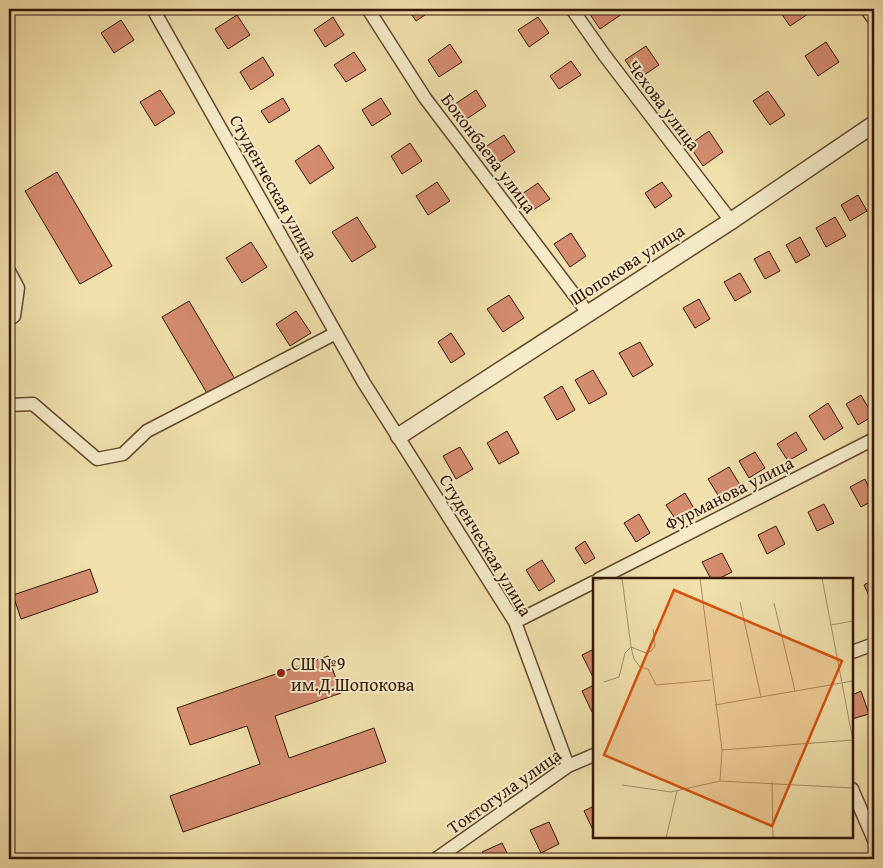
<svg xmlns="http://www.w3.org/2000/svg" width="883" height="868" viewBox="0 0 883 868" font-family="'Gentium Book Plus',serif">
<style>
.building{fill:#d48c6f;stroke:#341507}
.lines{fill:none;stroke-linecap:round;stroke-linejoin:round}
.minor-casing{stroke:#634830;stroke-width:15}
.tertiary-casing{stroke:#634830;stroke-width:19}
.minor{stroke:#f5ebc9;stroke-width:12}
.tertiary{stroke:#f5ebc9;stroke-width:16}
.poi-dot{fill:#8f2418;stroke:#f5ebc9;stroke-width:2}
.labels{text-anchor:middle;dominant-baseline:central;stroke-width:4;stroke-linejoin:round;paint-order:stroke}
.street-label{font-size:18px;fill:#341507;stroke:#f5ebc9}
.poi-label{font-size:18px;fill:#341507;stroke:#f5ebc9;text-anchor:start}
.inset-road{fill:none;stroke:#a58f6a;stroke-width:1}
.view{fill:#d6520c;fill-opacity:0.15;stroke:#d6520c;stroke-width:2.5}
.inset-edge{fill:none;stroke:#341507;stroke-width:2.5}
</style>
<rect width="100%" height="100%" fill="#f0e0ac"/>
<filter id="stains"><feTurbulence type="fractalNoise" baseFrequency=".004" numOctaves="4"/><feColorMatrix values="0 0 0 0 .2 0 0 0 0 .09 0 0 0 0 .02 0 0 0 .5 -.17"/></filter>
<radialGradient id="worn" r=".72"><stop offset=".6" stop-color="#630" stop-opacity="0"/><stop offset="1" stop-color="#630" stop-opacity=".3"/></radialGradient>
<path class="building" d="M 408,9 L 434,9 L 416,21 Z
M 619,9 L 622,14 L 600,29 L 587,10 Z
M 778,9 L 804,9 L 808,14 L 790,26 Z
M 237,15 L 250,35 L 228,49 L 215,29 Z
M 333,17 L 344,35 L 325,47 L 314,30 Z
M 538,17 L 549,33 L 529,47 L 518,30 Z
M 121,20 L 134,40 L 114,53 L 101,33 Z
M 826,42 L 839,62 L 818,76 L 805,56 Z
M 450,44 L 462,62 L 439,77 L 428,60 Z
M 646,46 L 659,65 L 638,79 L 625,60 Z
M 354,52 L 366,70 L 346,82 L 334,65 Z
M 263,57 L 274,75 L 251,90 L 240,72 Z
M 571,61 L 581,75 L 559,89 L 550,76 Z
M 160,90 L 175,113 L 155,126 L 140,102 Z
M 476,90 L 486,106 L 465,120 L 455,104 Z
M 768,91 L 785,115 L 770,125 L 753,101 Z
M 283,98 L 290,110 L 269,123 L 261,111 Z
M 381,98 L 391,114 L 372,126 L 362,110 Z
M 709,131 L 723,152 L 703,166 L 689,145 Z
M 504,135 L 515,152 L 494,166 L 482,149 Z
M 410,143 L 422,161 L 402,174 L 391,156 Z
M 319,145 L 334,168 L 310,184 L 295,161 Z
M 57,172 L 112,266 L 80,284 L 25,191 Z
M 437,182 L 450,201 L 428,215 L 416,196 Z
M 662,182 L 672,196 L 655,208 L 645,193 Z
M 538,183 L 550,199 L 530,212 L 519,196 Z
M 858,195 L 867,211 L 850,221 L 841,205 Z
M 357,217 L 376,247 L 352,262 L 332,232 Z
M 835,217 L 846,236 L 826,247 L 816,228 Z
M 571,233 L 586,256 L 570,267 L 554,244 Z
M 800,237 L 810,255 L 796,263 L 786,245 Z
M 251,242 L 267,267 L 242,283 L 226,258 Z
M 769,251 L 780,271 L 765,279 L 754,259 Z
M 740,273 L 751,292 L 735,301 L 724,282 Z
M 509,295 L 524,318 L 503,332 L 487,309 Z
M 699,299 L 710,319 L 695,328 L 683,308 Z
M 189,301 L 235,379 L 208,395 L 162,317 Z
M 296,311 L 311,333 L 290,346 L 276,324 Z
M 451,333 L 465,354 L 451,363 L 438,342 Z
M 640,342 L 653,365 L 633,377 L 619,353 Z
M 593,370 L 607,394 L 589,404 L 575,380 Z
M 562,386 L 575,410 L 557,420 L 544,397 Z
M 861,395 L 873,416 L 858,425 L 846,404 Z
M 828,403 L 843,428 L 824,440 L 809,416 Z
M 507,431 L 519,453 L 499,464 L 487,443 Z
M 796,432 L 807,450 L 788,461 L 777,444 Z
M 460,447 L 473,469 L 456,479 L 443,456 Z
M 755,452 L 765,468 L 749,478 L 739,461 Z
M 729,467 L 742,488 L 721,500 L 708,479 Z
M 865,479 L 874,500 L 861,507 L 850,487 Z
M 685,493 L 696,512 L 678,523 L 666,505 Z
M 824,504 L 834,523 L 817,531 L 808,512 Z
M 639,514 L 650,533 L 636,542 L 624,523 Z
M 776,526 L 785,544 L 767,554 L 758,535 Z
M 585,541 L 595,558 L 585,564 L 575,548 Z
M 722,553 L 732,572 L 718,579 L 711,579 L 702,562 Z
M 542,560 L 555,581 L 539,591 L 526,570 Z
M 90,569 L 98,592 L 21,619 L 13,595 Z
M 874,579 L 874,606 L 864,585 Z
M 594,649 L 594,679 L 582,655 Z
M 328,656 L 341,693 L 275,716 L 289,758 L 374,728 L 386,762 L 183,832 L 170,796 L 260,764 L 247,726 L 190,745 L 177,708 Z
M 594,685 L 594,711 L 592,712 L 582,691 Z
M 861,691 L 869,714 L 852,719 L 852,695 Z
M 594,806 L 594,832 L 584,811 Z
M 549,822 L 559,844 L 541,853 L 530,830 Z
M 502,843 L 510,859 L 486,859 L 482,852 Z"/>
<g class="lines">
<defs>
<path id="minor" d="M 153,9 L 364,383 L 515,622 L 568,766
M 368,9 L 425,98 L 588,313
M 572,9 L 605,56 L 731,221
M 9,271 L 18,288 L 14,316 L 9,320
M 9,405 L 33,404 L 97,459 L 123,454 L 147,431 L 336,333
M 599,579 L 874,439
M 515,622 L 594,582
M 852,652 L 874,644
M 852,789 L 874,840
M 436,859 L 568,766 L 594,755"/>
<path id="tertiary" d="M 869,9 L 874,16
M 399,436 L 731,221 L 874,124"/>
</defs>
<use href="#minor" class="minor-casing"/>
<use href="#tertiary" class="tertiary-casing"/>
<use href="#minor" class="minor"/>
<use href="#tertiary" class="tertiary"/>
</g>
<circle class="poi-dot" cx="281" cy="673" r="5"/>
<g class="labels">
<g class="street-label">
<text transform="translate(664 105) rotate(53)">Чехова улица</text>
<text transform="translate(489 153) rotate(53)">Боконбаева улица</text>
<text transform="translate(274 187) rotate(61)">Студенческая улица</text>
<text transform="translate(627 264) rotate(-33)">Шопокова улица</text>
<text transform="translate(729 493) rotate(-27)">Фурманова улица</text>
<text transform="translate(486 545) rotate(59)">Студенческая улица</text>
<text transform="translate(504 791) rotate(-35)">Токтогула улица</text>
</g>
<g class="poi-label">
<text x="291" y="663">СШ №9<tspan x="291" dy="21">им.Д.Шопокова</tspan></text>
</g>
</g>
<g transform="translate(593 578)">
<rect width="260" height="260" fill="#f0e0ac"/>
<path class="inset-road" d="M 29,0 L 38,69 L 53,75 L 58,73 L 62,68 L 60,51M 107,0 L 129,172 L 127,203M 229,0 L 260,163M 0,3 L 15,0M 147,24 L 168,119M 181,25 L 202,113M 238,47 L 260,43M 11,104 L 26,99 L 32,75 L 38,69 L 41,81 L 47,89 L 55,91 L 63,107 L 118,102M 122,127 L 260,103M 129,172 L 260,162M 179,204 L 180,260M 29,207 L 78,214 L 127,203 L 260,210M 73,260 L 84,213"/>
<path class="view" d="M 81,12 L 249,83 L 179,248 L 11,177 Z"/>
<rect width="260" height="260" class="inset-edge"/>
</g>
<rect width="883" height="868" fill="none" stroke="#f0e0ac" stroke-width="30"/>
<rect x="10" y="10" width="863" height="848" fill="none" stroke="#341507" stroke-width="2.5"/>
<rect x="15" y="15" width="853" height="838" fill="none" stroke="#341507"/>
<rect width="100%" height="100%" filter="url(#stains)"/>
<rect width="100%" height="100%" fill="url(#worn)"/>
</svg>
